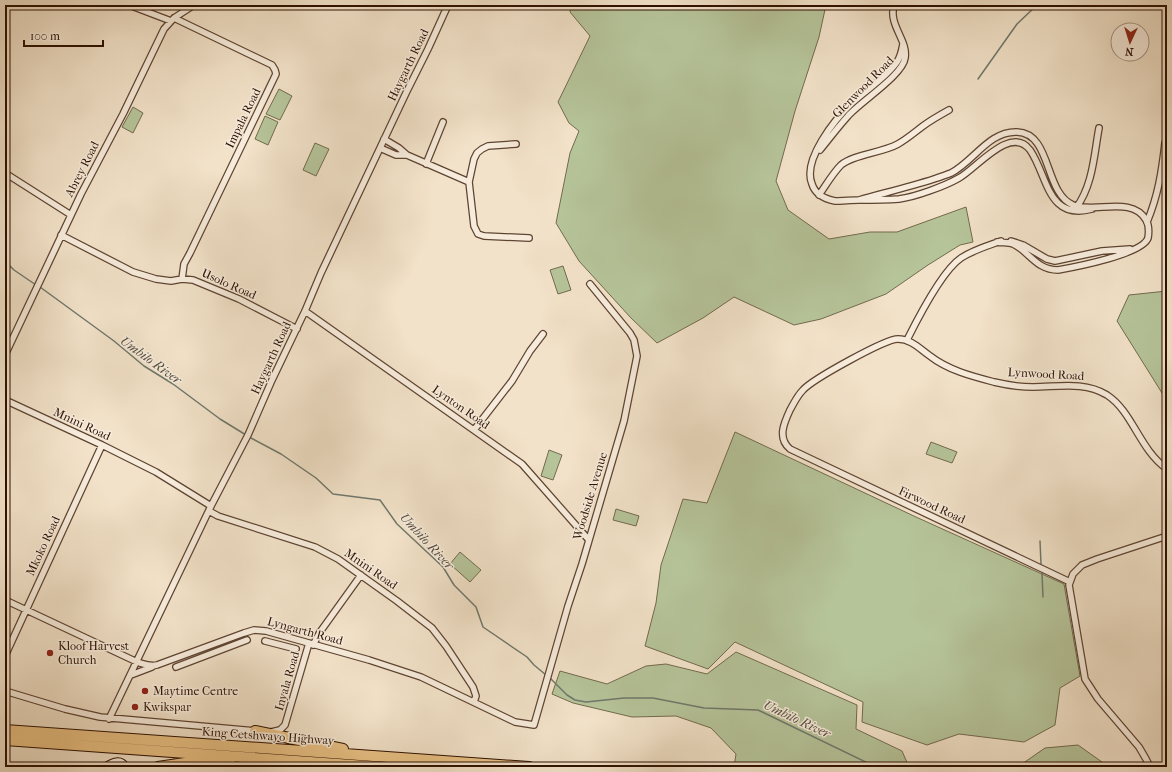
<svg xmlns="http://www.w3.org/2000/svg" width="1172" height="772" viewBox="0 0 1172 772" font-family="'IM FELL French Canon',serif">
<style>
.green{fill:#b6c49a;stroke:#726a4d}
.lines{fill:none;stroke-linecap:round;stroke-linejoin:round}
.stream{stroke:#6f786c;stroke-width:1.5}
.street-casing{stroke:#5e4432;stroke-width:8}
.secondary-casing{stroke:#2d1000;stroke-width:10}
.highway-casing{stroke:#2d1000;stroke-width:12}
.street{stroke:#f7ecdc;stroke-width:5.5}
.secondary{stroke:#f7ecdc;stroke-width:8}
.highway{stroke:#e9c184;stroke-width:10}
.poi-dot{fill:#8f2418;stroke:#f7ecdc;stroke-width:1.5}
.labels{text-anchor:middle;dominant-baseline:central;stroke-width:3;stroke-linejoin:round;paint-order:stroke}
.street-label{font-size:12px;fill:#2d1000;stroke:#f7ecdc}
.poi-label{font-size:12px;fill:#2d1000;stroke:#f7ecdc;text-anchor:start}
.water-label{font-size:13px;font-style:italic;fill:#544d3f;stroke:#f7ecdc}
</style>
<rect width="100%" height="100%" fill="#f2e2c9"/>
<filter id="stains"><feTurbulence type="fractalNoise" baseFrequency=".005" numOctaves="4"/><feColorMatrix values="0 0 0 0 .2 0 0 0 0 .09 0 0 0 0 .02 0 0 0 .5 -.17"/></filter>
<radialGradient id="worn" r=".72"><stop offset=".6" stop-color="#630" stop-opacity="0"/><stop offset="1" stop-color="#630" stop-opacity=".3"/></radialGradient>
<path class="green" d="M 571,5 L 826,5 L 819,37 L 795,111 L 776,181 L 788,210 L 829,239 L 870,232 L 897,232 L 966,207 L 973,242 L 960,245 L 928,265 L 886,294 L 821,319 L 794,325 L 734,297 L 703,318 L 657,343 L 631,318 L 579,261 L 556,223 L 570,153 L 579,131 L 569,123 L 558,102 L 590,36 L 570,12 Z
M 279,89 L 292,96 L 280,120 L 266,114 Z
M 133,107 L 143,113 L 133,133 L 122,127 Z
M 265,116 L 278,122 L 268,145 L 255,139 Z
M 315,143 L 329,149 L 316,176 L 303,170 Z
M 563,266 L 571,290 L 558,294 L 550,270 Z
M 1167,291 L 1167,401 L 1117,321 L 1129,295 Z
M 735,432 L 916,517 L 1064,584 L 1080,676 L 1060,688 L 1055,725 L 1024,742 L 959,734 L 927,745 L 862,722 L 863,702 L 735,642 L 708,669 L 645,646 L 656,603 L 661,565 L 683,499 L 707,503 Z
M 931,442 L 957,452 L 952,463 L 926,454 Z
M 549,450 L 562,455 L 553,480 L 541,476 Z
M 616,509 L 639,516 L 636,526 L 613,520 Z
M 460,552 L 481,570 L 470,582 L 450,564 Z
M 736,652 L 857,705 L 856,729 L 902,751 L 909,767 L 734,767 L 736,754 L 711,728 L 676,716 L 632,717 L 573,703 L 552,694 L 560,671 L 607,684 L 646,666 L 666,664 L 707,674 Z
M 1078,745 L 1109,767 L 1002,767 L 1022,764 L 1045,748 Z"/>
<g class="lines">
<path class="stream" d="M 978,79 L 1017,24 L 1037,5
M 5,261 L 14,270 L 36,285
M 40,287 L 114,341 L 144,366 L 173,384 L 220,419 L 246,435
M 249,437 L 281,454 L 316,478 L 333,494 L 380,500 L 397,524 L 443,567 L 454,585 L 476,607 L 483,627 L 527,657 L 534,665 L 546,675
M 1040,541 L 1041,564
M 1042,573 L 1043,597
M 549,677 L 567,695 L 575,700 L 586,702 L 624,698 L 653,698 L 704,708 L 758,710 L 876,767"/>
<defs>
<path id="street" d="M 129,5 L 171,21
M 174,18 L 272,65 L 275,70 L 276,74 L 190,253 L 184,264 L 182,279
M 903,44 C 902,50 901,56 897,62 C 886,78 867,89 852,103 C 835,119 802,160 812,184 C 815,194 825,199 835,201 C 843,201 851,200 859,200 C 873,200 886,200 899,199 C 915,197 945,186 959,178 C 976,169 1011,124 1030,150 C 1048,176 1047,221 1092,209
M 384,139 L 399,148 L 407,155
M 516,144 L 488,146 L 482,149 L 477,153 L 474,159 L 469,182 L 474,226 L 478,234 L 484,236 L 529,238
M 380,148 L 396,155 L 407,155 L 469,182
M 820,150 C 829,139 838,127 848,116 C 860,102 903,75 905,58 C 908,40 888,25 894,5
M 426,164 L 443,122
M 5,173 L 71,215
M 819,195 C 826,185 833,173 841,165 C 854,154 882,153 898,144 C 907,139 915,132 923,126 C 931,120 940,115 949,110
M 859,200 C 884,193 909,187 934,179 C 940,177 946,175 951,173 C 974,161 989,131 1017,132 C 1052,133 1044,193 1073,205 C 1094,214 1132,195 1146,220 C 1149,225 1149,232 1148,238 C 1143,254 1075,267 1058,270 C 1036,270 1030,252 1013,244 C 1008,242 1002,243 997,242
M 1076,208 C 1093,185 1094,155 1099,128
M 1147,222 C 1158,196 1162,171 1165,143
M 61,235 L 133,272 L 156,279 L 171,281 L 182,279 L 193,280 L 239,299 L 297,329
M 1011,241 L 1023,245 L 1047,259 L 1055,261 L 1102,251 L 1130,249
M 305,311 L 522,464 L 588,539
M 907,340 C 917,320 943,270 961,258 C 973,250 987,246 1001,241
M 5,355 L 81,194 L 123,114 L 164,29 L 174,18 L 194,5
M 5,400 L 102,445 L 156,472 L 211,506
M 474,430 L 512,381 L 530,351 L 543,334
M 209,511 L 218,516 L 315,547 L 338,559 L 397,601 L 432,628 L 446,646 L 473,687 L 476,696 L 474,702
M 1070,582 L 790,449 C 777,438 784,423 790,410 C 794,403 797,396 803,390 C 813,379 885,339 898,339 C 911,339 920,349 930,356 C 948,370 971,376 994,382 C 1007,385 1020,387 1033,387 C 1058,387 1084,381 1107,395 C 1133,412 1139,449 1167,469
M 5,600 L 137,662 C 144,664 150,667 157,665 L 244,633 L 254,630 L 266,631 L 369,660 L 421,677 L 515,722 L 534,725 L 568,606 L 582,564 L 624,421 L 637,356 L 634,340 L 630,333 L 590,284
M 265,641 L 296,649
M 313,645 L 320,632 L 361,575
M 5,656 L 102,445
M 176,667 L 247,640
M 131,675 L 152,667
M 5,691 L 65,709 L 100,717 L 256,731
M 109,719 L 211,506 L 248,435 L 272,380 L 305,311 L 321,273 L 406,93 L 428,49 L 448,5
M 271,732 L 280,730 L 285,725 L 309,643
M 1150,767 L 1146,759 L 1139,747 L 1098,699 L 1085,679 L 1069,585 L 1073,574 L 1082,565 L 1097,559 L 1167,536"/>
<path id="secondary" d="M 106,767 C 113,763 120,759 125,767"/>
<path id="highway" d="M 5,730 L 529,767
M 255,731 L 343,749
M 5,740 L 380,767
M 158,767 L 185,763 L 230,762"/>
</defs>
<use href="#street" class="street-casing"/>
<use href="#secondary" class="secondary-casing"/>
<use href="#highway" class="highway-casing"/>
<use href="#street" class="street"/>
<use href="#secondary" class="secondary"/>
<use href="#highway" class="highway"/>
</g>
<g class="poi-dot">
<circle cx="50" cy="653" r="4"/>
<circle cx="145" cy="691" r="4"/>
<circle cx="135" cy="707" r="4"/>
</g>
<g class="labels">
<g class="street-label">
<text transform="translate(408 65) rotate(-64)">Haygarth Road</text>
<text transform="translate(863 87) rotate(-45)">Glenwood Road</text>
<text transform="translate(243 118) rotate(-64)">Impala Road</text>
<text transform="translate(82 169) rotate(-63)">Abrey Road</text>
<text transform="translate(229 284) rotate(24)">Usolo Road</text>
<text transform="translate(271 358) rotate(-65)">Haygarth Road</text>
<text transform="translate(1046 374) rotate(3)">Lynwood Road</text>
<text transform="translate(461 407) rotate(35)">Lynton Road</text>
<text transform="translate(82 424) rotate(25)">Mnini Road</text>
<text transform="translate(590 496) rotate(-73)">Woodside Avenue</text>
<text transform="translate(932 505) rotate(25)">Firwood Road</text>
<text transform="translate(43 546) rotate(-65)">Mkoko Road</text>
<text transform="translate(371 569) rotate(35)">Mnini Road</text>
<text transform="translate(305 631) rotate(15)">Lyngarth Road</text>
<text transform="translate(287 681) rotate(-74)">Inyala Road</text>
<text transform="translate(268 736) rotate(4)">King Cetshwayo Highway</text>
</g>
<g class="poi-label">
<text x="58" y="646">Kloof Harvest<tspan x="58" dy="14">Church</tspan></text>
<text x="153" y="691">Maytime Centre</text>
<text x="143" y="707">Kwikspar</text>
</g>
<g class="water-label">
<text transform="translate(151 360) rotate(36)">Umbilo River</text>
<text transform="translate(427 541) rotate(47)">Umbilo River</text>
<text transform="translate(797 719) rotate(25)">Umbilo River</text>
</g>
</g>
<rect width="1172" height="772" fill="none" stroke="#f2e2c9" stroke-width="20"/>
<rect x="6" y="6" width="1160" height="760" fill="none" stroke="#2d1000" stroke-width="2"/>
<rect x="10" y="10" width="1152" height="752" fill="none" stroke="#2d1000"/>
<g transform="translate(1130 42) rotate(184)"><circle r="19" fill="#f7ecdc" stroke="#a69484"/>
<path d="M0-3L7 15L0 10L-7 15Z" fill="#8f2418"/>
<text y="-6" font-size="11" font-weight="bold" text-anchor="middle" fill="#2d1000">N</text>
</g>
<path d="M24 40v6h79v-6" fill="none" stroke="#2d1000" stroke-width="2"/>
<text x="30" y="40" font-size="12" fill="#2d1000" stroke="#f7ecdc" stroke-width="3" paint-order="stroke">100 m</text>
<rect width="100%" height="100%" filter="url(#stains)"/>
<rect width="100%" height="100%" fill="url(#worn)"/>
</svg>
